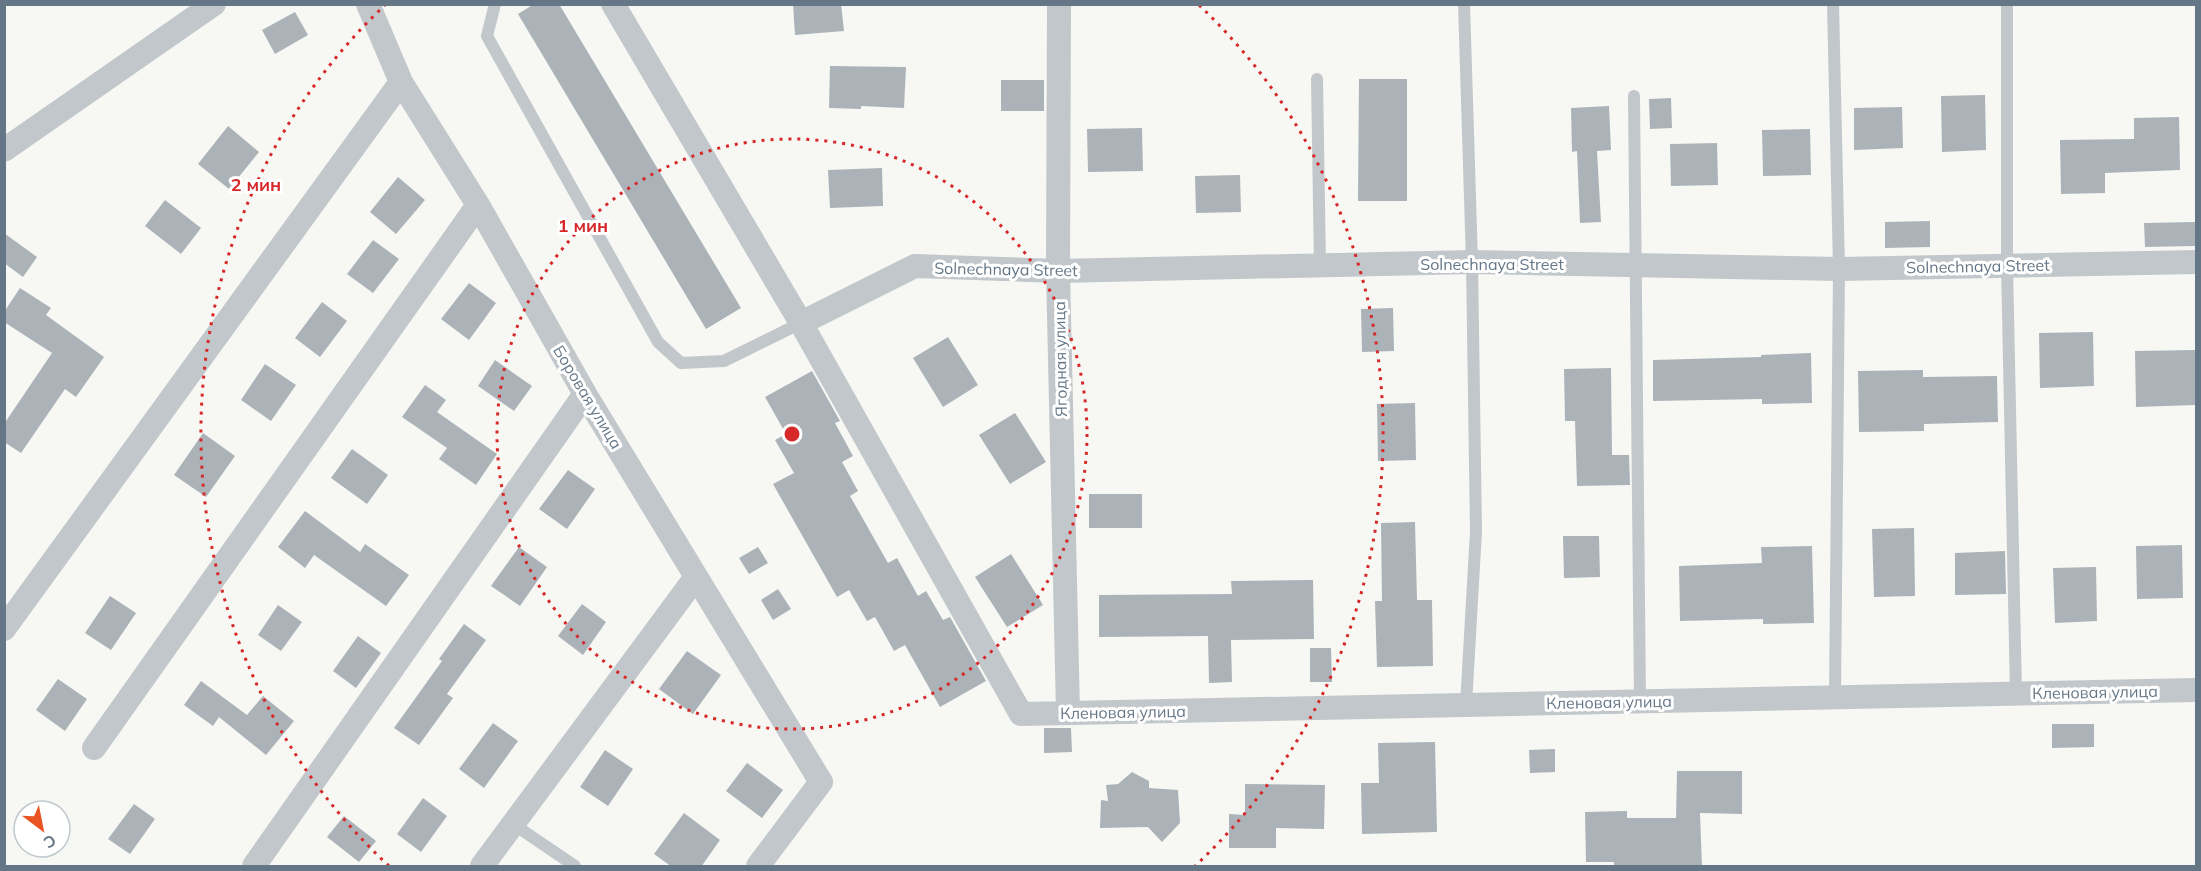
<svg xmlns="http://www.w3.org/2000/svg" width="2201" height="871" viewBox="0 0 2201 871" font-family="Mulish,sans-serif">
<style>
.building{fill:#abb3b9}
.lines{fill:none;stroke-linecap:round;stroke-linejoin:round}
.service{stroke:#c2c7cb;stroke-width:12}
.minor{stroke:#c2c7cb;stroke-width:24}
.ring{fill:none;stroke:#d62828;stroke-width:3;stroke-dasharray:3 6}
.labels{text-anchor:middle;dominant-baseline:central;stroke-width:6;stroke-linejoin:round;paint-order:stroke}
.street-label{font-size:16px;fill:#657787;stroke:#fff}
.centre{fill:#d62828;stroke:#fff;stroke-width:3}
.ring-label{font-size:18px;text-anchor:middle;font-weight:bold;fill:#d62828;stroke:#fff;stroke-width:6;stroke-linejoin:round;paint-order:stroke}
</style>
<rect width="100%" height="100%" fill="#f7f8f4"/>
<path class="building" d="M 534,4 L 559,4 L 741,308 L 706,329 L 518,14 Z
M 793,4 L 841,4 L 844,31 L 795,35 Z
M 295,12 L 308,35 L 275,54 L 262,30 Z
M 830,66 L 906,67 L 904,108 L 861,106 L 861,109 L 829,108 Z
M 1359,79 L 1407,79 L 1407,201 L 1358,201 Z
M 1001,80 L 1044,80 L 1044,111 L 1001,111 Z
M 1985,95 L 1986,150 L 1942,152 L 1941,96 Z
M 1671,98 L 1672,128 L 1650,129 L 1649,99 Z
M 1609,106 L 1611,150 L 1597,151 L 1601,222 L 1580,223 L 1577,151 L 1572,152 L 1571,108 Z
M 1902,107 L 1903,148 L 1854,150 L 1854,108 Z
M 2179,117 L 2180,170 L 2105,173 L 2105,193 L 2061,194 L 2060,140 L 2134,139 L 2134,118 Z
M 228,126 L 259,152 L 229,189 L 198,164 Z
M 1142,128 L 1143,171 L 1088,172 L 1087,129 Z
M 1810,129 L 1811,175 L 1763,176 L 1762,130 Z
M 1717,143 L 1718,185 L 1671,186 L 1670,144 Z
M 882,168 L 883,206 L 830,208 L 828,170 Z
M 1240,175 L 1241,212 L 1196,213 L 1195,176 Z
M 398,177 L 425,200 L 396,234 L 370,212 Z
M 165,200 L 201,228 L 181,254 L 145,226 Z
M 1930,221 L 1930,247 L 1885,248 L 1885,222 Z
M 2196,222 L 2196,246 L 2145,247 L 2144,223 Z
M 4,233 L 37,257 L 23,277 L 4,263 Z
M 373,240 L 399,259 L 373,293 L 347,274 Z
M 469,283 L 496,303 L 469,340 L 441,319 Z
M 20,288 L 51,308 L 46,315 L 104,357 L 76,397 L 65,389 L 21,453 L 4,442 L 4,424 L 52,353 L 4,322 L 4,312 Z
M 322,302 L 347,321 L 320,357 L 295,338 Z
M 1393,308 L 1394,351 L 1362,352 L 1361,309 Z
M 2093,332 L 2094,386 L 2040,388 L 2039,333 Z
M 948,337 L 978,385 L 943,407 L 913,358 Z
M 2196,350 L 2196,405 L 2136,407 L 2135,351 Z
M 1811,353 L 1812,403 L 1762,404 L 1762,399 L 1653,401 L 1653,360 L 1761,357 L 1761,355 Z
M 495,360 L 532,386 L 514,411 L 478,386 Z
M 265,364 L 296,385 L 271,421 L 241,400 Z
M 1611,368 L 1612,455 L 1629,455 L 1630,485 L 1577,486 L 1575,421 L 1565,421 L 1564,369 Z
M 1923,370 L 1923,377 L 1997,376 L 1998,422 L 1924,424 L 1924,431 L 1859,432 L 1858,371 Z
M 812,371 L 840,421 L 835,423 L 853,456 L 842,462 L 858,491 L 850,496 L 888,563 L 897,558 L 918,596 L 926,591 L 943,620 L 950,617 L 986,681 L 940,707 L 905,645 L 894,651 L 875,617 L 867,621 L 849,590 L 837,597 L 773,484 L 794,473 L 775,440 L 786,434 L 765,397 Z
M 425,385 L 446,400 L 437,412 L 497,454 L 476,485 L 439,459 L 447,448 L 402,417 Z
M 1415,403 L 1416,460 L 1378,461 L 1377,404 Z
M 1015,413 L 1046,462 L 1010,484 L 979,435 Z
M 203,433 L 235,456 L 206,497 L 174,475 Z
M 352,449 L 388,475 L 367,504 L 331,478 Z
M 568,470 L 595,489 L 567,529 L 539,509 Z
M 1089,494 L 1142,494 L 1142,528 L 1089,528 Z
M 305,511 L 360,552 L 365,544 L 409,575 L 386,606 L 314,555 L 305,568 L 278,547 Z
M 1415,522 L 1417,600 L 1432,600 L 1433,666 L 1377,667 L 1375,601 L 1382,601 L 1381,523 Z
M 1914,528 L 1915,596 L 1874,597 L 1872,529 Z
M 1563,536 L 1599,536 L 1600,577 L 1564,578 Z
M 2182,545 L 2183,598 L 2137,599 L 2136,546 Z
M 1812,546 L 1814,623 L 1763,624 L 1763,619 L 1680,621 L 1679,566 L 1762,563 L 1761,547 Z
M 519,547 L 547,567 L 520,606 L 491,586 Z
M 758,547 L 768,563 L 749,574 L 739,558 Z
M 2005,551 L 2006,594 L 1955,595 L 1955,553 Z
M 1011,554 L 1043,605 L 1007,627 L 975,577 Z
M 2096,567 L 2097,621 L 2055,623 L 2053,568 Z
M 1313,580 L 1314,639 L 1231,640 L 1232,682 L 1209,683 L 1208,636 L 1099,637 L 1099,595 L 1232,594 L 1231,581 Z
M 778,589 L 791,609 L 773,620 L 761,600 Z
M 110,596 L 136,613 L 111,650 L 85,633 Z
M 582,604 L 606,622 L 583,655 L 558,636 Z
M 278,605 L 302,622 L 281,651 L 258,635 Z
M 464,624 L 486,640 L 447,694 L 453,698 L 419,745 L 394,728 L 442,661 L 439,659 Z
M 358,636 L 381,653 L 356,688 L 333,671 Z
M 1310,648 L 1331,648 L 1332,682 L 1310,682 Z
M 687,651 L 721,675 L 693,714 L 659,689 Z
M 58,679 L 87,699 L 65,731 L 36,710 Z
M 201,681 L 247,715 L 263,696 L 294,721 L 266,755 L 219,717 L 213,726 L 184,705 Z
M 493,723 L 518,741 L 484,788 L 459,769 Z
M 2052,724 L 2094,724 L 2094,747 L 2052,748 Z
M 1044,728 L 1071,728 L 1072,752 L 1044,753 Z
M 1435,742 L 1437,832 L 1362,834 L 1361,783 L 1379,783 L 1378,743 Z
M 1555,749 L 1555,772 L 1530,773 L 1529,750 Z
M 605,750 L 633,769 L 608,806 L 580,787 Z
M 747,763 L 783,790 L 762,818 L 726,791 Z
M 1677,771 L 1742,771 L 1742,814 L 1700,813 L 1702,867 L 1614,867 L 1614,862 L 1586,862 L 1585,812 L 1627,811 L 1627,818 L 1676,818 Z
M 1132,772 L 1149,781 L 1149,788 L 1178,790 L 1180,823 L 1162,842 L 1148,827 L 1100,828 L 1101,800 L 1108,801 L 1106,785 L 1118,784 Z
M 1245,784 L 1325,785 L 1324,829 L 1276,828 L 1276,848 L 1229,848 L 1229,814 L 1245,815 Z
M 423,798 L 447,816 L 421,852 L 397,834 Z
M 134,804 L 155,819 L 130,854 L 108,839 Z
M 684,813 L 720,840 L 701,867 L 672,867 L 654,854 Z
M 344,816 L 376,841 L 359,862 L 327,837 Z"/>
<g class="lines">
<path class="service" d="M 495,4 L 487,36 L 658,342 L 681,363 L 724,361 L 801,323
M 1464,4 L 1472,262 L 1476,531 L 1466,705
M 1833,4 L 1839,269 L 1835,697
M 2007,4 L 2007,266 L 2016,694
M 1317,79 L 1320,266
M 1634,96 L 1640,701
M 513,824 L 575,866"/>
<path class="minor" d="M 368,4 L 401,82 L 478,205 L 585,394 L 821,782 L 758,866
M 613,4 L 801,323 L 1021,714 L 2196,690
M 1059,4 L 1058,271 L 1068,713
M 4,150 L 214,4
M 801,323 L 915,266 L 1058,271 L 1472,262 L 1839,269 L 2196,262
M 4,629 L 401,82
M 94,748 L 478,205
M 254,866 L 585,394
M 482,866 L 696,577"/>
</g>
<g class="ring">
<circle cx="792" cy="434" r="295"/>
<path d="M389 866A591 591 0 0 1 385 5M1199 5A591 591 0 0 1 1195 866"/>
</g>
<g class="labels">
<g class="street-label">
<text x="1492" y="264">Solnechnaya Street</text>
<text transform="translate(1978 266) rotate(-1)">Solnechnaya Street</text>
<text transform="translate(1006 269) rotate(1)">Solnechnaya Street</text>
<text transform="translate(1060 359) rotate(-91)">Ягодная улица</text>
<text transform="translate(588 397) rotate(59)">Боровая улица</text>
<text transform="translate(2095 692) rotate(-1)">Кленовая улица</text>
<text transform="translate(1609 702) rotate(-1)">Кленовая улица</text>
<text transform="translate(1123 712) rotate(-1)">Кленовая улица</text>
</g>
</g>
<circle cx="792" cy="434" r="9" class="centre"/>
<g class="ring-label">
<text x="256" y="191">2 мин</text>
<text x="583" y="232">1 мин</text>
</g>
<rect width="2201" height="871" fill="none" stroke="#657787" stroke-width="12"/>
<g transform="translate(42 829) rotate(148)"><circle r="28" fill="#ffffff" stroke="#c1c9cf" stroke-width="1.5"/>
<path d="M0-4.5L10 22L0 15L-10 22Z" fill="#e95422"/>
<text y="-9" font-size="16" font-weight="bold" text-anchor="middle" fill="#657787">С</text>
</g>
</svg>
